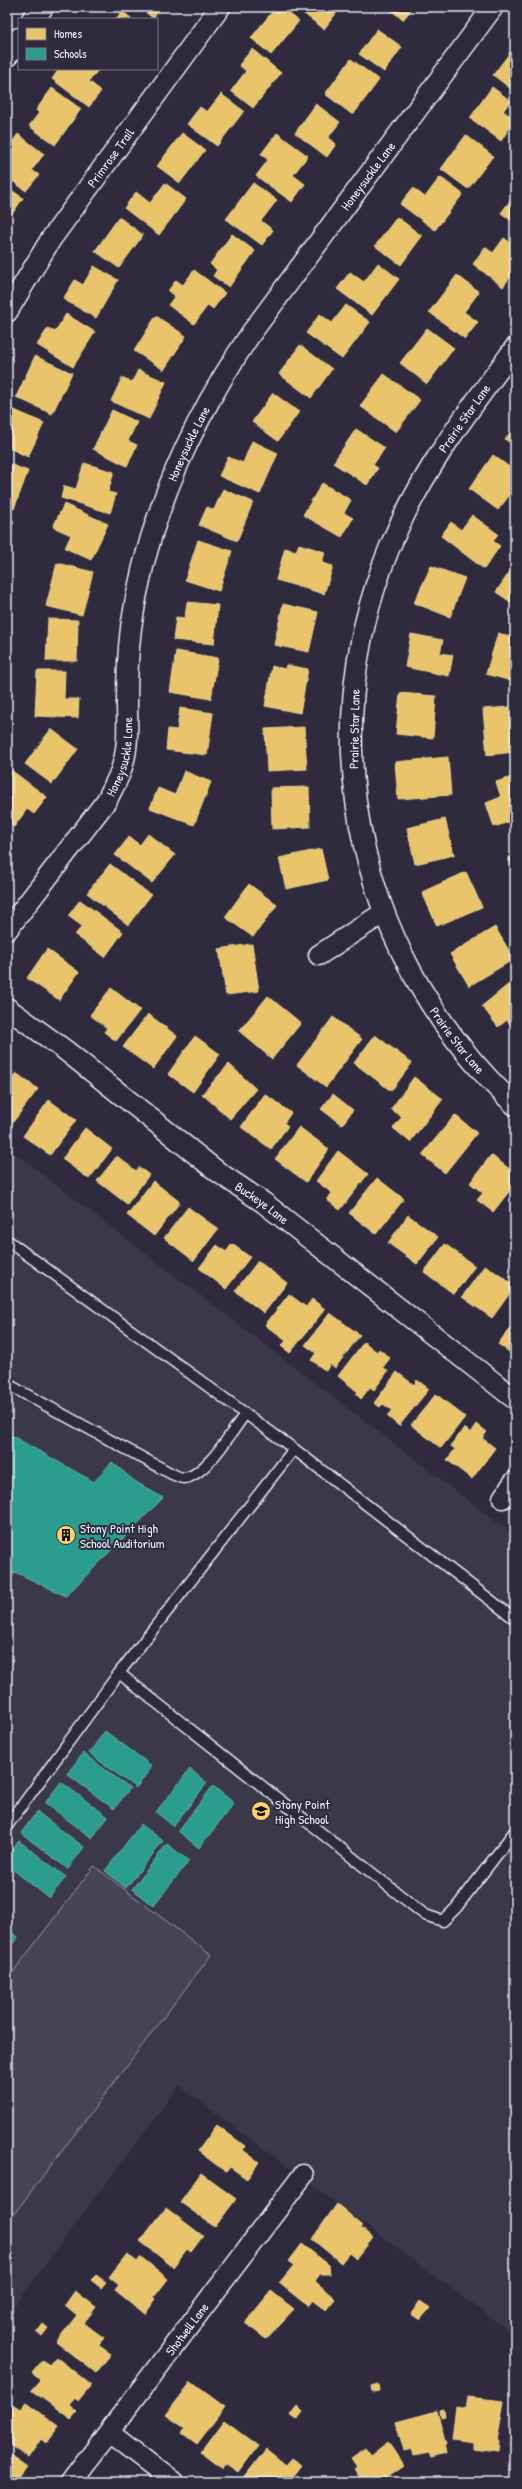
<svg xmlns="http://www.w3.org/2000/svg" width="522" height="2489" viewBox="0 0 522 2489" font-family="'Patrick Hand',sans-serif">
<style>
.built{fill:#3b3749}
.green{fill:#464455;stroke:#979aa6}
.homes{fill:#e9c46a;stroke:#e9d295}
.schools{fill:#2a9d8f;stroke:#63b6ae}
.lines{fill:none;stroke-linecap:round;stroke-linejoin:round}
.service-casing{stroke:#e8f1f8;stroke-width:13}
.minor-casing{stroke:#e8f1f8;stroke-width:23}
.tertiary-casing{stroke:#e8f1f8;stroke-width:25}
.service{stroke:#2f2a3d;stroke-width:10}
.minor{stroke:#2f2a3d;stroke-width:20}
.tertiary{stroke:#2f2a3d;stroke-width:22}
.labels{text-anchor:middle;dominant-baseline:central;stroke-width:4;stroke-linejoin:round;paint-order:stroke}
.street-label{font-size:13px;fill:#e8f1f8;stroke:#2f2a3d}
.poi-label{font-size:13px;fill:#e8f1f8;stroke:#2f2a3d;text-anchor:start}
</style>
<rect width="100%" height="100%" fill="#2f2a3d"/>
<filter id="ink" filterUnits="userSpaceOnUse"><feTurbulence type="fractalNoise" baseFrequency=".025" numOctaves="2"/><feDisplacementMap in="SourceGraphic" scale="8" xChannelSelector="R" yChannelSelector="G"/><feConvolveMatrix kernelMatrix="1 2 1 2 8 2 1 2 1" color-interpolation-filters="sRGB"/></filter>
<g filter="url(#ink)">
<path class="built" d="M 7,1147 L 515,1536 L 515,2336 L 179,2086 L 7,2316 Z"/>
<path class="green" d="M 94,1866 L 211,1955 L 14,2214 L 7,2209 L 7,1980 Z"/>
<path class="homes" d="M 138,7 L 162,7 L 153,18 Z
M 276,7 L 281,7 L 299,21 L 271,55 L 251,38 Z
M 295,7 L 341,7 L 324,29 Z
M 387,7 L 413,7 L 403,20 Z
M 122,11 L 132,19 L 116,19 Z
M 377,29 L 402,47 L 384,72 L 359,54 Z
M 515,46 L 515,92 L 493,75 Z
M 252,49 L 281,73 L 253,108 L 231,91 L 246,71 L 239,65 Z
M 351,59 L 379,80 L 353,115 L 325,94 Z
M 59,69 L 99,69 L 89,81 L 101,91 L 89,107 L 52,79 Z
M 492,87 L 511,101 L 503,111 L 515,119 L 501,141 L 470,118 Z
M 52,88 L 81,109 L 55,145 L 29,126 L 39,113 L 36,110 Z
M 221,94 L 244,111 L 217,146 L 187,124 L 200,107 L 207,112 Z
M 316,104 L 340,122 L 328,138 L 336,144 L 327,157 L 295,133 Z
M 182,133 L 205,150 L 180,183 L 157,166 Z
M 277,133 L 308,156 L 293,175 L 305,184 L 292,202 L 256,176 L 268,160 L 261,154 Z
M 18,134 L 44,154 L 32,170 L 39,175 L 26,191 L 7,177 L 7,149 Z
M 466,135 L 493,156 L 468,189 L 441,169 Z
M 440,177 L 463,194 L 435,230 L 400,204 L 413,188 L 425,197 Z
M 165,183 L 186,199 L 159,235 L 124,208 L 136,192 L 150,203 Z
M 253,183 L 277,200 L 261,221 L 273,230 L 262,245 L 226,219 Z
M 7,187 L 23,198 L 12,214 L 7,211 Z
M 515,194 L 515,223 L 501,213 Z
M 119,217 L 143,235 L 119,268 L 95,251 Z
M 397,217 L 422,236 L 401,265 L 375,246 Z
M 232,234 L 255,251 L 229,287 L 213,276 L 217,270 L 210,264 Z
M 504,238 L 515,246 L 515,270 L 503,287 L 473,264 L 485,247 L 493,253 Z
M 378,263 L 399,279 L 372,315 L 337,289 L 350,272 L 364,282 Z
M 94,266 L 118,280 L 96,318 L 63,299 L 75,280 L 83,285 Z
M 194,270 L 225,293 L 213,309 L 208,305 L 194,324 L 168,305 L 175,296 L 168,291 L 176,280 L 183,285 Z
M 457,275 L 479,292 L 464,312 L 478,322 L 465,339 L 429,312 Z
M 346,305 L 370,322 L 342,359 L 306,333 L 320,314 L 332,323 Z
M 66,314 L 95,332 L 73,367 L 37,345 L 48,328 L 55,332 Z
M 156,316 L 186,336 L 164,370 L 134,351 Z
M 427,328 L 454,348 L 427,384 L 400,363 Z
M 300,345 L 332,369 L 311,398 L 279,374 Z
M 35,356 L 72,373 L 52,414 L 16,397 Z
M 138,370 L 166,382 L 149,419 L 111,401 L 122,378 L 132,382 Z
M 384,374 L 420,400 L 396,432 L 360,406 Z
M 273,393 L 299,412 L 278,441 L 252,422 Z
M 12,409 L 44,423 L 28,457 L 7,447 L 7,421 Z
M 112,410 L 137,422 L 128,441 L 137,445 L 127,466 L 93,449 Z
M 515,427 L 515,447 L 505,439 Z
M 356,429 L 385,448 L 373,465 L 378,468 L 367,485 L 333,463 Z
M 252,441 L 278,453 L 260,494 L 219,476 L 228,457 L 243,463 Z
M 493,455 L 515,471 L 515,488 L 498,510 L 469,489 Z
M 7,463 L 28,471 L 14,509 L 7,507 Z
M 84,463 L 114,472 L 108,492 L 116,494 L 110,513 L 61,498 L 64,486 L 76,489 Z
M 322,483 L 351,500 L 344,513 L 353,518 L 342,537 L 303,515 Z
M 223,489 L 253,502 L 237,541 L 199,525 L 207,507 L 214,510 Z
M 64,504 L 108,524 L 91,560 L 65,548 L 71,535 L 53,527 Z
M 472,515 L 498,534 L 493,541 L 500,546 L 484,569 L 441,536 L 451,522 L 461,530 Z
M 7,518 L 14,521 L 7,542 Z
M 198,540 L 232,551 L 219,591 L 185,580 Z
M 299,544 L 325,552 L 322,563 L 333,566 L 324,594 L 276,580 L 285,548 L 296,551 Z
M 57,563 L 93,572 L 82,615 L 46,606 Z
M 515,564 L 515,605 L 496,592 Z
M 431,566 L 465,578 L 450,617 L 414,603 Z
M 187,602 L 218,605 L 214,644 L 173,640 L 176,617 L 185,618 Z
M 283,604 L 318,612 L 309,652 L 274,645 Z
M 48,619 L 78,620 L 77,661 L 46,661 Z
M 498,633 L 515,638 L 515,682 L 486,674 Z
M 411,634 L 443,640 L 440,653 L 453,655 L 449,676 L 405,667 Z
M 176,651 L 218,658 L 211,699 L 170,692 Z
M 286,665 L 308,669 L 300,713 L 265,706 L 272,666 L 285,669 Z
M 37,671 L 65,671 L 64,699 L 79,699 L 78,718 L 35,716 Z
M 400,693 L 436,696 L 433,738 L 396,734 Z
M 509,707 L 511,733 L 515,732 L 515,752 L 487,755 L 483,709 Z
M 180,708 L 213,713 L 207,755 L 166,750 L 168,729 L 177,730 Z
M 304,727 L 307,769 L 267,771 L 265,729 Z
M 51,729 L 78,749 L 52,784 L 25,764 Z
M 448,757 L 451,795 L 398,799 L 395,762 Z
M 7,767 L 47,797 L 34,814 L 27,809 L 14,827 L 7,822 Z
M 184,771 L 211,782 L 194,825 L 150,808 L 158,788 L 175,795 Z
M 515,776 L 515,820 L 494,827 L 486,803 L 501,797 L 496,782 Z
M 309,787 L 310,827 L 272,829 L 271,788 Z
M 445,819 L 454,855 L 415,864 L 407,828 Z
M 148,834 L 175,855 L 152,883 L 115,855 L 129,837 L 140,845 Z
M 321,849 L 328,880 L 286,889 L 279,858 Z
M 515,855 L 515,871 L 508,859 Z
M 110,864 L 151,895 L 128,925 L 87,893 Z
M 466,872 L 482,907 L 437,926 L 422,892 Z
M 249,884 L 277,905 L 253,937 L 225,917 Z
M 80,900 L 123,932 L 105,957 L 75,935 L 82,926 L 68,916 Z
M 495,927 L 514,959 L 469,986 L 450,954 Z
M 252,944 L 259,991 L 226,995 L 219,949 Z
M 47,949 L 79,972 L 59,1000 L 27,978 Z
M 515,979 L 515,1030 L 507,1020 L 498,1027 L 482,1006 Z
M 111,988 L 140,1010 L 116,1041 L 104,1032 L 107,1028 L 90,1015 Z
M 268,996 L 301,1023 L 272,1059 L 239,1031 Z
M 148,1014 L 177,1036 L 153,1069 L 123,1047 Z
M 333,1017 L 362,1039 L 326,1087 L 297,1065 Z
M 375,1035 L 412,1063 L 391,1091 L 354,1063 Z
M 195,1036 L 220,1054 L 193,1092 L 168,1074 Z
M 229,1064 L 256,1089 L 230,1119 L 202,1094 Z
M 16,1073 L 38,1089 L 10,1126 L 7,1124 L 7,1084 Z
M 414,1077 L 443,1099 L 410,1142 L 393,1128 L 402,1117 L 391,1109 Z
M 265,1094 L 291,1113 L 284,1123 L 288,1126 L 271,1149 L 241,1127 Z
M 333,1094 L 353,1110 L 342,1125 L 321,1109 Z
M 49,1100 L 76,1120 L 50,1155 L 23,1136 Z
M 455,1115 L 477,1133 L 445,1173 L 422,1155 Z
M 299,1127 L 329,1149 L 306,1182 L 275,1159 Z
M 85,1128 L 112,1149 L 89,1179 L 62,1159 Z
M 338,1151 L 368,1174 L 340,1210 L 327,1200 L 332,1193 L 316,1181 Z
M 491,1155 L 515,1173 L 515,1184 L 493,1212 L 477,1200 L 483,1193 L 470,1183 Z
M 117,1156 L 136,1171 L 139,1167 L 149,1175 L 127,1204 L 97,1181 Z
M 377,1178 L 404,1199 L 376,1234 L 349,1213 Z
M 153,1181 L 180,1202 L 154,1236 L 127,1215 Z
M 188,1207 L 218,1229 L 194,1261 L 164,1238 Z
M 408,1215 L 438,1237 L 417,1264 L 388,1243 Z
M 232,1244 L 250,1257 L 226,1289 L 199,1268 L 217,1245 L 226,1252 Z
M 445,1244 L 475,1266 L 454,1294 L 424,1272 Z
M 258,1261 L 287,1283 L 264,1313 L 235,1291 Z
M 485,1265 L 515,1286 L 492,1318 L 462,1297 Z
M 289,1294 L 306,1307 L 312,1299 L 325,1309 L 290,1353 L 281,1346 L 286,1341 L 265,1325 Z
M 330,1313 L 360,1335 L 335,1368 L 330,1364 L 326,1371 L 311,1360 L 316,1353 L 305,1345 Z
M 515,1321 L 515,1356 L 498,1344 Z
M 364,1342 L 377,1352 L 379,1349 L 390,1358 L 383,1367 L 388,1371 L 374,1390 L 370,1387 L 361,1399 L 356,1394 L 358,1392 L 338,1376 Z
M 397,1372 L 414,1385 L 417,1380 L 429,1389 L 399,1426 L 387,1416 L 392,1410 L 383,1404 L 380,1407 L 374,1403 Z
M 436,1394 L 465,1417 L 441,1448 L 411,1425 Z
M 477,1424 L 487,1432 L 482,1438 L 495,1448 L 472,1479 L 447,1460 L 455,1449 L 451,1446 L 464,1428 L 471,1433 Z
M 217,2125 L 245,2146 L 243,2150 L 259,2162 L 247,2179 L 230,2167 L 226,2172 L 198,2151 Z
M 201,2173 L 236,2199 L 215,2227 L 180,2202 Z
M 337,2204 L 363,2226 L 361,2228 L 373,2238 L 356,2259 L 349,2253 L 341,2263 L 312,2239 Z
M 166,2208 L 203,2236 L 191,2252 L 187,2249 L 173,2267 L 140,2241 Z
M 302,2244 L 329,2265 L 330,2274 L 320,2274 L 315,2281 L 335,2299 L 326,2310 L 313,2300 L 308,2306 L 279,2283 L 294,2265 L 289,2261 Z
M 127,2254 L 137,2262 L 141,2257 L 168,2279 L 154,2297 L 156,2299 L 145,2314 L 115,2290 L 119,2285 L 109,2277 Z
M 96,2275 L 106,2282 L 101,2288 L 91,2280 Z
M 75,2291 L 96,2307 L 84,2323 L 104,2338 L 98,2345 L 111,2354 L 96,2373 L 56,2342 L 77,2315 L 65,2305 Z
M 271,2291 L 294,2309 L 266,2339 L 245,2323 Z
M 420,2301 L 430,2308 L 420,2320 L 411,2314 Z
M 42,2323 L 48,2328 L 42,2336 L 36,2331 Z
M 56,2357 L 91,2385 L 78,2401 L 75,2398 L 69,2405 L 77,2412 L 71,2419 L 31,2390 L 40,2380 L 32,2373 L 43,2360 L 49,2365 Z
M 191,2382 L 225,2407 L 197,2444 L 182,2433 L 185,2428 L 166,2415 Z
M 378,2384 L 379,2391 L 372,2392 L 371,2386 Z
M 468,2397 L 504,2401 L 497,2441 L 499,2441 L 498,2451 L 473,2448 L 473,2442 L 452,2439 L 456,2406 L 466,2408 Z
M 26,2402 L 59,2426 L 46,2443 L 41,2439 L 28,2458 L 7,2443 L 7,2409 L 11,2403 L 20,2409 Z
M 297,2406 L 303,2412 L 297,2420 L 290,2415 Z
M 444,2409 L 445,2416 L 441,2417 L 440,2410 Z
M 437,2411 L 446,2444 L 444,2444 L 446,2454 L 431,2458 L 429,2453 L 414,2456 L 412,2449 L 404,2451 L 396,2422 Z
M 224,2421 L 258,2446 L 238,2473 L 225,2464 L 222,2468 L 201,2452 Z
M 515,2437 L 515,2449 L 509,2445 Z
M 388,2442 L 403,2465 L 386,2477 L 390,2482 L 363,2482 L 354,2469 L 357,2467 L 351,2458 L 366,2448 L 371,2455 Z
M 266,2449 L 286,2465 L 292,2458 L 302,2465 L 289,2482 L 247,2482 L 243,2479 Z
M 7,2452 L 28,2467 L 17,2482 L 7,2482 Z"/>
<path class="schools" d="M 7,1433 L 94,1482 L 112,1462 L 133,1480 L 163,1498 L 66,1596 L 15,1572 L 7,1586 Z
M 105,1731 L 152,1766 L 136,1788 L 89,1753 Z
M 83,1753 L 130,1788 L 114,1809 L 67,1774 Z
M 190,1769 L 207,1783 L 173,1826 L 156,1812 Z
M 61,1782 L 108,1817 L 92,1838 L 45,1803 Z
M 213,1786 L 234,1803 L 199,1848 L 178,1831 Z
M 37,1812 L 84,1847 L 68,1869 L 21,1833 Z
M 141,1824 L 163,1841 L 126,1888 L 105,1871 Z
M 19,1841 L 66,1877 L 49,1898 L 7,1865 L 7,1856 Z
M 167,1844 L 189,1861 L 153,1906 L 132,1889 Z
M 7,1929 L 18,1937 L 7,1951 Z"/>
<g class="lines">
<defs>
<path id="service" d="M 7,1240 L 294,1449 L 515,1619
M 7,1384 L 172,1474 C 175,1475 180,1478 184,1478 C 206,1476 232,1431 245,1414
M 119,1673 L 425,1915 L 443,1921 L 456,1908 L 515,1831
M 7,1826 L 119,1673 L 294,1449"/>
<g id="minor">
<path id="s1" d="M 7,312 L 51,239 L 220,7"/>
<path id="s2" d="M 515,348 C 468,411 419,475 389,549 C 309,744 361,962 515,1105"/>
<path id="s3" d="M 7,930 L 107,800 C 112,789 119,778 122,767 C 129,746 127,723 127,701 C 127,677 128,652 131,628 C 146,521 191,421 252,332 L 493,7"/>
<path d="M 319,955 L 383,913"/>
<path id="s4" d="M 7,1008 L 65,1050 L 218,1172 L 264,1203 L 515,1399"/>
<path d="M 503,1498 L 515,1481"/>
<path d="M 109,2433 L 173,2482"/>
<path id="s5" d="M 71,2482 L 303,2175"/>
</g>
<path id="tertiary" d="M 33,19 L 42,7
M 7,55 L 19,39"/>
</defs>
<use href="#service" class="service-casing"/>
<use href="#minor" class="minor-casing"/>
<use href="#tertiary" class="tertiary-casing"/>
<use href="#service" class="service"/>
<use href="#minor" class="minor"/>
<use href="#tertiary" class="tertiary"/>
</g>
</g>
<defs>
<symbol id="building-disc" viewBox="-11 -11 22 22"><circle r="9.5" fill="#ffd166" stroke="#2f2a3d"/><path d="M-4-6H4V6H1V3H-1V6H-4ZM-2.5-4.3h1.7v1.8h-1.7ZM.8-4.3h1.7v1.8H.8ZM-2.5-1h1.7V.8h-1.7ZM.8-1h1.7V.8H.8Z" fill="#111"/></symbol>
<symbol id="school-disc" viewBox="-11 -11 22 22"><circle r="9.5" fill="#ffd166" stroke="#2f2a3d"/><path d="M0-5L7-2L0 1L-7-2ZM-4 1L0 2.5L4 1V4Q0 6-4 4Z" fill="#111"/></symbol>
</defs>
<g fill-rule="evenodd">
<use href="#building-disc" x="55" y="1524" width="22" height="22"/>
<use href="#school-disc" x="250" y="1800" width="22" height="22"/>
</g>
<g class="labels">
<g class="street-label">
<text stroke="none"><textPath href="#s1" startOffset="186">Primrose Trail</textPath></text>
<text stroke="none"><textPath href="#s3" startOffset="857">Honeysuckle Lane</textPath></text>
<text transform="translate(464 418) rotate(-55)">Prairie Star Lane</text>
<text stroke="none"><textPath href="#s3" startOffset="534">Honeysuckle Lane</textPath></text>
<text transform="translate(354 729) rotate(-89)">Prairie Star Lane</text>
<text stroke="none"><textPath href="#s3" startOffset="210">Honeysuckle Lane</textPath></text>
<text stroke="none"><textPath href="#s2" startOffset="758">Prairie Star Lane</textPath></text>
<text stroke="none"><textPath href="#s4" startOffset="321">Buckeye Lane</textPath></text>
<text stroke="none"><textPath href="#s5" startOffset="192">Shotwell Lane</textPath></text>
</g>
<g class="poi-label">
<text x="80" y="1528">Stony Point High<tspan x="80" dy="15">School Auditorium</tspan></text>
<text x="275" y="1804">Stony Point<tspan x="275" dy="15">High School</tspan></text>
</g>
</g>
<rect width="522" height="2489" fill="none" stroke="#2f2a3d" stroke-width="24"/>
<rect x="12" y="12" width="498" height="2465" fill="none" stroke="#e8f1f8" stroke-width="1.5" filter="url(#ink)"/>
<rect x="18" y="18" width="140" height="52" fill="#2f2a3d" stroke="#797a88"/>
<rect x="26" y="28" width="20" height="12" fill="#e9c46a" stroke="#797a88"/>
<text x="54" y="38" font-size="12" fill="#e8f1f8">Homes</text>
<rect x="26" y="48" width="20" height="12" fill="#2a9d8f" stroke="#797a88"/>
<text x="54" y="58" font-size="12" fill="#e8f1f8">Schools</text>
</svg>
